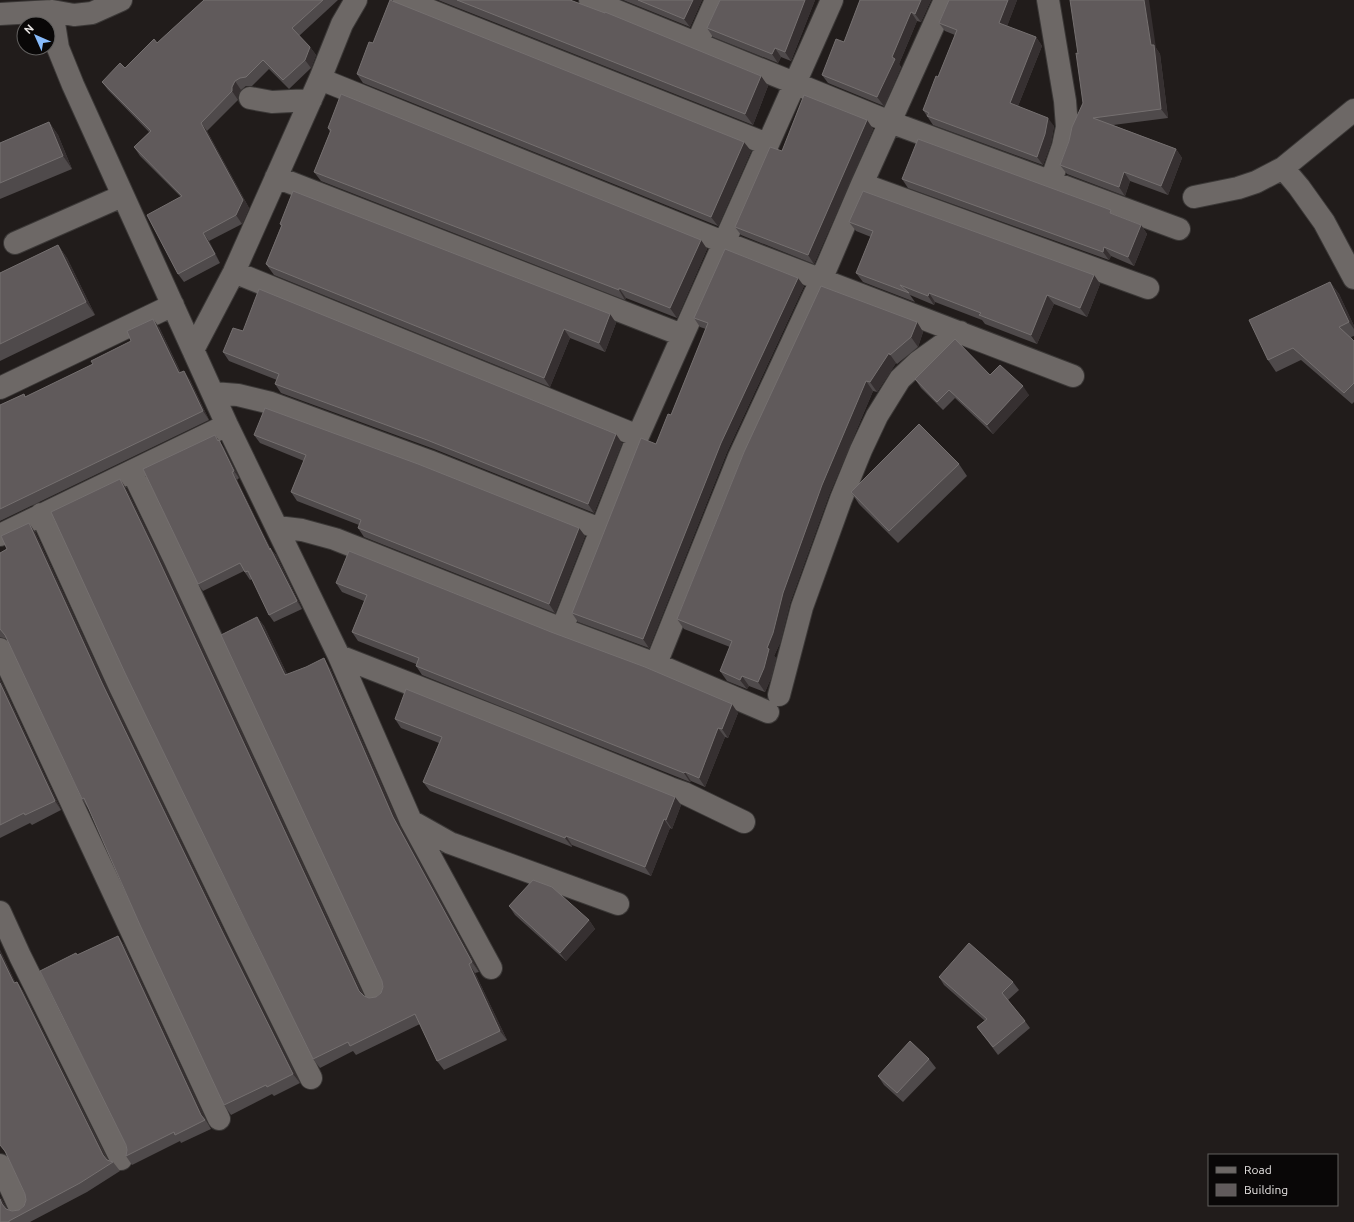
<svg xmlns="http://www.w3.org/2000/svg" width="1354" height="1222" viewBox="0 0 1354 1222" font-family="Ubuntu,sans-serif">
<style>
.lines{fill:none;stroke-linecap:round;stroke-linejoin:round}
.minor-casing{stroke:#3b3837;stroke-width:24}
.minor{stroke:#6d6866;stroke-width:22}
.wall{fill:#4f4a4b}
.shaded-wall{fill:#363031}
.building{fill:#605a5b;stroke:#757070}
</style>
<rect width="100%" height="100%" fill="#211c1b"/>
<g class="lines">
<defs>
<path id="minor" d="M 121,0 L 92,13 L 74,15 L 52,11 L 58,48 L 73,85 L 227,425 L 339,656 L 411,821 L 491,968
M 404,0 L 767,144
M 590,0 L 890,122 L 1179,229
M 1048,0 L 1065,101 L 1067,127 L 1063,146 L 1051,181
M 0,14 L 52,11
M 697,43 L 716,0
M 320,79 L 723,242 L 1073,376
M 250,98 L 272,102 L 311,100
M 1283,168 L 1299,187 L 1324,222 L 1354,278
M 276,177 L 682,335
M 862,184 L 1148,288
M 1194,197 L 1238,188 L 1256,182 L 1283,168 L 1354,110
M 15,243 L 122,196
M 234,272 L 638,436
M 193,350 L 234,272 L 320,79 L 342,24 L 356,0
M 0,388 L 173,305
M 213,393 L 238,395 L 271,403 L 429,461 L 600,529
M 132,471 L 174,558 L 377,995
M 41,514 L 120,687 L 240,935 L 311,1078
M 277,527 L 302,530 L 335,539 L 562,629 L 656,664 L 768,712
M 0,535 L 227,425
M 562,629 L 638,436 L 832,0
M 0,649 L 219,1119
M 339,656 L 513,724 L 670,788 L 684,793 L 744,822
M 656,664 L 739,457 L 821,280 L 862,184 L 945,0
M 779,695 L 802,607 L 841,499 L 861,450 L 877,416 L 900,379 L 918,362 L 960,332
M 411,821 L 450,843 L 618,904
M 0,912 L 20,956 L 121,1159
M 0,1165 L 20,1208"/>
</defs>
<use href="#minor" class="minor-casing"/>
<use href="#minor" class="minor"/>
</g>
<path class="wall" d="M 204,0 L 338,0 L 299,36 L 310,47 L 316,55 L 311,68 L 289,89 L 269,69 L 252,86 L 246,86 L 241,90 L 238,95 L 238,100 L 207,131 L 249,208 L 242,224 L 209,241 L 220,263 L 184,282 L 178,274 L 181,197 L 140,156 L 134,147 L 149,132 L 108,90 L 102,82 L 125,68 L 157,43 Z
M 438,0 L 572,0 L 572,1 L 761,76 L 768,86 L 753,125 Z
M 623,0 L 702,0 L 690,27 Z
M 720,0 L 815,0 L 791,61 L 781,57 L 778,63 L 713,37 L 707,28 Z
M 860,0 L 931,0 L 921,22 L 917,21 L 899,64 L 901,67 L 884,106 L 828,83 L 822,75 L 844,42 Z
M 949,0 L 1017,0 L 1007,26 L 1036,37 L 1042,46 L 1018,106 L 1054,126 L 1051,143 L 1043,165 L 933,125 L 923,110 L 938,77 L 955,35 L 945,31 L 939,23 Z
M 373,43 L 751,151 L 718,226 L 363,83 L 357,74 Z
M 1156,48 L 1160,54 L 1168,118 L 1113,125 L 1176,149 L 1182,158 L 1168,195 L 1130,181 L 1125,196 L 1067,174 L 1060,165 L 1083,103 L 1078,54 Z
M 867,120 L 873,129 L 814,264 L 741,235 L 735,227 L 782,151 Z
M 49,122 L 58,135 L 72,169 L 0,199 L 0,143 Z
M 328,128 L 701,240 L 707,249 L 677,318 L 626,298 L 625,300 L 321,181 L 314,172 L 330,132 Z
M 902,179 L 1113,214 L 1141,225 L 1147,234 L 1134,266 L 1111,256 L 1109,260 L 908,188 Z
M 849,222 L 1094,275 L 1100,284 L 1087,317 L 1054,304 L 1037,344 L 985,324 L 982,320 L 935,302 L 934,305 L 910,295 L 915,302 L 863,282 L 856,273 L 871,237 L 856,231 Z
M 280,224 L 610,314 L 616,323 L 605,352 L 570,338 L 550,387 L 274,275 L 266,264 L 281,226 Z
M 58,245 L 67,258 L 95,315 L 0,361 L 0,273 Z
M 1330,282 L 1339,294 L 1354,326 L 1354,336 L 1351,337 L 1354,341 L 1354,402 L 1352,404 L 1301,360 L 1276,372 L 1268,360 Z
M 804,286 L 727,452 L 649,648 L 578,622 L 572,613 L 671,415 L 706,329 L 700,327 L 694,318 Z
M 917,322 L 923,332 L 918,347 L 897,364 L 896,363 L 877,392 L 873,391 L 829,495 L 790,603 L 780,643 L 774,656 L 776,658 L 771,678 L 765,692 L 749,686 L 747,689 L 727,681 L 720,671 L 730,647 L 684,629 L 677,619 L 744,452 Z
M 159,327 L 181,373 L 190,380 L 209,420 L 0,521 L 0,405 L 24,394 L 26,397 L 93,364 Z
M 243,331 L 622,443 L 594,513 L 434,449 L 281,393 L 275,384 L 277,380 L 229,361 L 223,352 Z
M 990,375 L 1029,395 L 993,434 L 955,398 L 943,410 L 921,388 L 915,379 Z
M 215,435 L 224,448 L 239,478 L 237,480 L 270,548 L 276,555 L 302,609 L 274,622 L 269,615 L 252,579 L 250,580 L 244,571 L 203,591 L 198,584 Z
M 254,435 L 579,528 L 585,536 L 555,613 L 364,537 L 358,528 L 359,525 L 297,501 L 291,492 L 304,461 L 260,443 Z
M 959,464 L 967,476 L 898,543 L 859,504 L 851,492 Z
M 126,488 L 163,563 L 364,996 L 369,998 L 376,997 L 381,993 L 383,987 L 382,981 L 257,617 L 264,626 L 287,674 L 330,668 L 400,826 L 479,972 L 475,973 L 507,1040 L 444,1070 L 437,1061 L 420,1024 L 356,1055 L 353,1051 L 320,1068 L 313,1059 Z
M 35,532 L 109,692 L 229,941 L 300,1083 L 274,1096 L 272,1094 L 231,1115 L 224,1105 L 89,808 L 88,808 L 82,799 L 7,639 L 0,637 L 0,553 L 7,549 Z
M 336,583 L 738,713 L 728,738 L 725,737 L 705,787 L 691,781 L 690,782 L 422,675 L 416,666 L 416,664 L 358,641 L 352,632 L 364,601 L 342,592 Z
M 0,679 L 61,810 L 32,825 L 30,823 L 0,838 Z
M 395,719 L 675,797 L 681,805 L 672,829 L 670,828 L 651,876 L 572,845 L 572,847 L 430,791 L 423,782 L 439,743 L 401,728 Z
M 509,906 L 589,920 L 595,929 L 566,961 L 515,915 Z
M 118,936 L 124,945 L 207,1122 L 211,1129 L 181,1143 L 180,1141 L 132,1165 L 126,1156 L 127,1150 L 78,955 Z
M 0,950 L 15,982 L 17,982 L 23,991 L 108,1160 L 113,1162 L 120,1171 L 87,1192 L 30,1222 L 0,1222 L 1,1198 L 7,1209 L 12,1211 L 19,1210 L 24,1206 L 26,1200 L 25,1194 L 7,1155 L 0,1145 Z
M 939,977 L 1013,982 L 1019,990 L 1008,1000 L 1025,1021 L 1030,1028 L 998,1055 L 977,1027 L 985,1021 L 944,985 Z
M 929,1059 L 936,1068 L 903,1102 L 884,1085 L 878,1076 Z"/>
<path class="shaded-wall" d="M 693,0 L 702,0 L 690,27 L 684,19 Z
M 805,0 L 815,0 L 791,61 L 785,52 Z
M 921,0 L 931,0 L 921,22 L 915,14 Z
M 1008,0 L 1017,0 L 1005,32 L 999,23 Z
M 1144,0 L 1149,0 L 1156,48 L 1160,54 L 1168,118 L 1161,109 L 1151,45 Z
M 911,12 L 917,21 L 899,64 L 901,67 L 884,106 L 877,97 L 892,57 Z
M 1036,37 L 1042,46 L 1016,111 L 1010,103 Z
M 310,47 L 316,55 L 311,68 L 305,60 Z
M 775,48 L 781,57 L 778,63 L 772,54 Z
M 761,76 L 768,86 L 753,125 L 745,114 Z
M 235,81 L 241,90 L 238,95 L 238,100 L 232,91 L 232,87 Z
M 1048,118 L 1054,126 L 1051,143 L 1043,165 L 1037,157 Z
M 867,120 L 873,129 L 814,264 L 808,255 Z
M 49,122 L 58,135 L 72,169 L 63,156 Z
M 201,123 L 207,131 L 249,208 L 242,224 L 236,215 Z
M 744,142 L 751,151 L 718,226 L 711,217 Z
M 1176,149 L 1182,158 L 1168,195 L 1161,186 Z
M 1124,172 L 1130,181 L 1125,196 L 1119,187 Z
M 1141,225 L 1147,234 L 1134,266 L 1128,257 Z
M 203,233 L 209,241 L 220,263 L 215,254 Z
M 701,240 L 707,249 L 677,318 L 670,308 Z
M 58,245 L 67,258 L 95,315 L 86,302 Z
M 1104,247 L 1111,256 L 1109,260 L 1103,252 Z
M 1094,275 L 1100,284 L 1087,317 L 1080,308 Z
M 798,278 L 804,286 L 727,452 L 649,648 L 643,639 L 721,443 Z
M 1330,282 L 1339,294 L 1354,326 L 1354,329 L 1349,322 Z
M 619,288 L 626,298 L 625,300 L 619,290 Z
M 929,293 L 935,302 L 934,305 L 928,296 Z
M 1047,295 L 1054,304 L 1037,344 L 1031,335 Z
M 610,314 L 616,323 L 605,352 L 599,343 Z
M 153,319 L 159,327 L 185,382 L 179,373 Z
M 917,322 L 923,332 L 918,347 L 911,337 Z
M 564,329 L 570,338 L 550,387 L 544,378 Z
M 889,353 L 896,363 L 877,392 L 870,382 Z
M 184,371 L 190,380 L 209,420 L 203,411 Z
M 866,381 L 873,391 L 829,495 L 790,603 L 780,643 L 774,656 L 776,658 L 771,678 L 765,692 L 758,682 L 767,648 L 783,593 L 822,485 Z
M 1023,386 L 1029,395 L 993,434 L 987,425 Z
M 616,434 L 622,443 L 594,513 L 588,504 Z
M 215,435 L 224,448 L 239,478 L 234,471 Z
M 232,472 L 237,480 L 275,557 L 270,550 Z
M 120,479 L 126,488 L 163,563 L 366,1001 L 359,991 Z
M 29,523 L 35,532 L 109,692 L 229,941 L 300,1083 L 293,1074 L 222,931 L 102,683 Z
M 579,528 L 585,536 L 555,613 L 549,604 Z
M 270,548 L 276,555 L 302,609 L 297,601 Z
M 257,617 L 264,626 L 292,684 L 285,675 Z
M 324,658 L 330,668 L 400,826 L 479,972 L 472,962 L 393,817 Z
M 742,676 L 749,686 L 747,689 L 740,680 Z
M 0,679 L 61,810 L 55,801 L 0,683 Z
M 732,704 L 738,713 L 728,738 L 722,729 Z
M 718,728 L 725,737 L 705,787 L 699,778 Z
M 685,772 L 691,781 L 690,782 L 684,773 Z
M 675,797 L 681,805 L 672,829 L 666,820 Z
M 664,819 L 670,828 L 651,876 L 645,867 Z
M 566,836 L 572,845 L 572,847 L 565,838 Z
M 589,920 L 595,929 L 566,961 L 560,953 Z
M 118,936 L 124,945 L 207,1122 L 201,1115 Z
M 0,950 L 20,992 L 14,983 L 0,954 Z
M 469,964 L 475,973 L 507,1040 L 500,1031 Z
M 17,982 L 23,991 L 110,1165 L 103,1155 Z
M 0,1196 L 1,1198 L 9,1213 L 2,1204 L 0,1199 Z"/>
<path class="building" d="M 204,0 L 323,0 L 292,28 L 310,47 L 305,60 L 283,80 L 263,60 L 246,77 L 240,78 L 235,81 L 232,87 L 232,91 L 201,123 L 243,200 L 236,215 L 203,233 L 215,254 L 178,274 L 147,215 L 182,196 L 134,147 L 151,131 L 102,82 L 120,63 L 125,68 L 154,39 L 157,43 Z
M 390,0 L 744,142 L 711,217 L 357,74 L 369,42 L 373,43 Z
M 457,0 L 570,0 L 605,13 L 605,12 L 761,76 L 745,114 Z
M 638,0 L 693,0 L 684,19 Z
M 720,0 L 805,0 L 785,52 L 775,48 L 772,54 L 707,28 Z
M 860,0 L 921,0 L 915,14 L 911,12 L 892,57 L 895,59 L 877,97 L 822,75 L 836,39 L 844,42 Z
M 949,0 L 1008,0 L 999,23 L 1036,37 L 1010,103 L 1048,118 L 1045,134 L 1037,157 L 927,116 L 929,113 L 923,110 L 936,76 L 938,77 L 957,30 L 939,23 Z
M 1070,0 L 1144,0 L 1151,45 L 1154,45 L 1161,109 L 1093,118 L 1176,149 L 1161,186 L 1124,172 L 1119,187 L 1060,165 L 1069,141 L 1072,127 L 1083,103 L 1076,53 L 1078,54 Z
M 341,94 L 701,240 L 670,308 L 619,288 L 619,290 L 314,172 L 331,130 L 328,128 Z
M 804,95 L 867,120 L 808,255 L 735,227 L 770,147 L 782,151 Z
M 49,122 L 63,156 L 0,183 L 0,143 Z
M 918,139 L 1111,210 L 1110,213 L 1141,225 L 1128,257 L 1104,247 L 1103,252 L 902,179 Z
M 293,191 L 610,314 L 599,343 L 564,329 L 544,378 L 268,266 L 268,265 L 266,264 L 282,225 L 280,224 Z
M 863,191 L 1094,275 L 1080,308 L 1047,295 L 1031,335 L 979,315 L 981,313 L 929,293 L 928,296 L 900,285 L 909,293 L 856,273 L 873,231 L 849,222 Z
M 58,245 L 86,302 L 0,344 L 0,273 Z
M 725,249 L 798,278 L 721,443 L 643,639 L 572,613 L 641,438 L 656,444 L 668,414 L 671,415 L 708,323 L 694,318 Z
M 1330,282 L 1349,322 L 1339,327 L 1354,341 L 1354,383 L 1344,393 L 1293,348 L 1268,360 L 1249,320 Z
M 821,286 L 917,322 L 911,337 L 890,355 L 889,353 L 870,382 L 866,381 L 822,485 L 783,593 L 773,633 L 767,648 L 769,649 L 764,668 L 758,682 L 742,676 L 740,680 L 720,671 L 732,641 L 677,619 L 744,452 Z
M 259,289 L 616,434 L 588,504 L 427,440 L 275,384 L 279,374 L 223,352 L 233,328 L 243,331 Z
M 153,319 L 179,373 L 184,371 L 203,411 L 0,509 L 0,405 L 24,394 L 25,397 L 93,364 L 91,361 L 131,341 L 127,331 Z
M 955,339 L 990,375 L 1000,365 L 1023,386 L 987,425 L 949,390 L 937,402 L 915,379 Z
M 265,408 L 418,464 L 579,528 L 549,604 L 358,528 L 361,520 L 291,492 L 306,455 L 254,435 Z
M 919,424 L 959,464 L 889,531 L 851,492 Z
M 215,435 L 218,441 L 219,440 L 234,471 L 232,472 L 270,550 L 270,548 L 297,601 L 269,615 L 248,571 L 245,572 L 240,563 L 198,584 L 143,469 Z
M 120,479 L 156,554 L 359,991 L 364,996 L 369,998 L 376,997 L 381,993 L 383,987 L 382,981 L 221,635 L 257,617 L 285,675 L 306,667 L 324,658 L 393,817 L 472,962 L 469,964 L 500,1031 L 437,1061 L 415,1014 L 350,1046 L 348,1042 L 313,1059 L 245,920 L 125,673 L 51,512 Z
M 29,523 L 102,683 L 222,931 L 293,1074 L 267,1087 L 266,1085 L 224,1105 L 140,925 L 84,798 L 82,799 L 5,635 L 0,629 L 0,553 L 7,549 L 1,536 Z
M 349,551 L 551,632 L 645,667 L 732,704 L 722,729 L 718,728 L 699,778 L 685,772 L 684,773 L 416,666 L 419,658 L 352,632 L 367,595 L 336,583 Z
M 0,683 L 55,801 L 25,815 L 24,813 L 0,825 Z
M 406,689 L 675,797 L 666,820 L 664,819 L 645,867 L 566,836 L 565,838 L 423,782 L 442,737 L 395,719 Z
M 533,880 L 552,887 L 589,920 L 560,953 L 509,906 Z
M 118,936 L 201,1115 L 205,1120 L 175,1135 L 174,1132 L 126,1156 L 127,1150 L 126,1145 L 40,971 L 76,953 L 77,955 Z
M 969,943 L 1013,982 L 1002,993 L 1025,1021 L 993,1047 L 977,1027 L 987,1019 L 939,977 Z
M 0,954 L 14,983 L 17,982 L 103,1155 L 107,1160 L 113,1162 L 80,1183 L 9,1221 L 9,1222 L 0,1222 L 0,1199 L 2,1204 L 6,1209 L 12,1211 L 19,1210 L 24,1206 L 26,1200 L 25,1194 L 5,1151 L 0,1145 Z
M 910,1041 L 929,1059 L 897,1093 L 878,1076 Z"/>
<rect x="1208" y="1154" width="130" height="52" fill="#090707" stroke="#62605f"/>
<rect x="1216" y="1167" width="20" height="6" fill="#6d6866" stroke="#62605f"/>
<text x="1244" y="1174" font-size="12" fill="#e8e5e4">Road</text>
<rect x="1216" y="1184" width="20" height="12" fill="#605a5b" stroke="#62605f"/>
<text x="1244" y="1194" font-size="12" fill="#e8e5e4">Building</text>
<g transform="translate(36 36) rotate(315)"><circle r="19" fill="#090707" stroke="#62605f"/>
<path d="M0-3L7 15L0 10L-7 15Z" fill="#87bbfb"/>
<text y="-6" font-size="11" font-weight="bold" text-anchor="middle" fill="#e8e5e4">N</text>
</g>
</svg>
